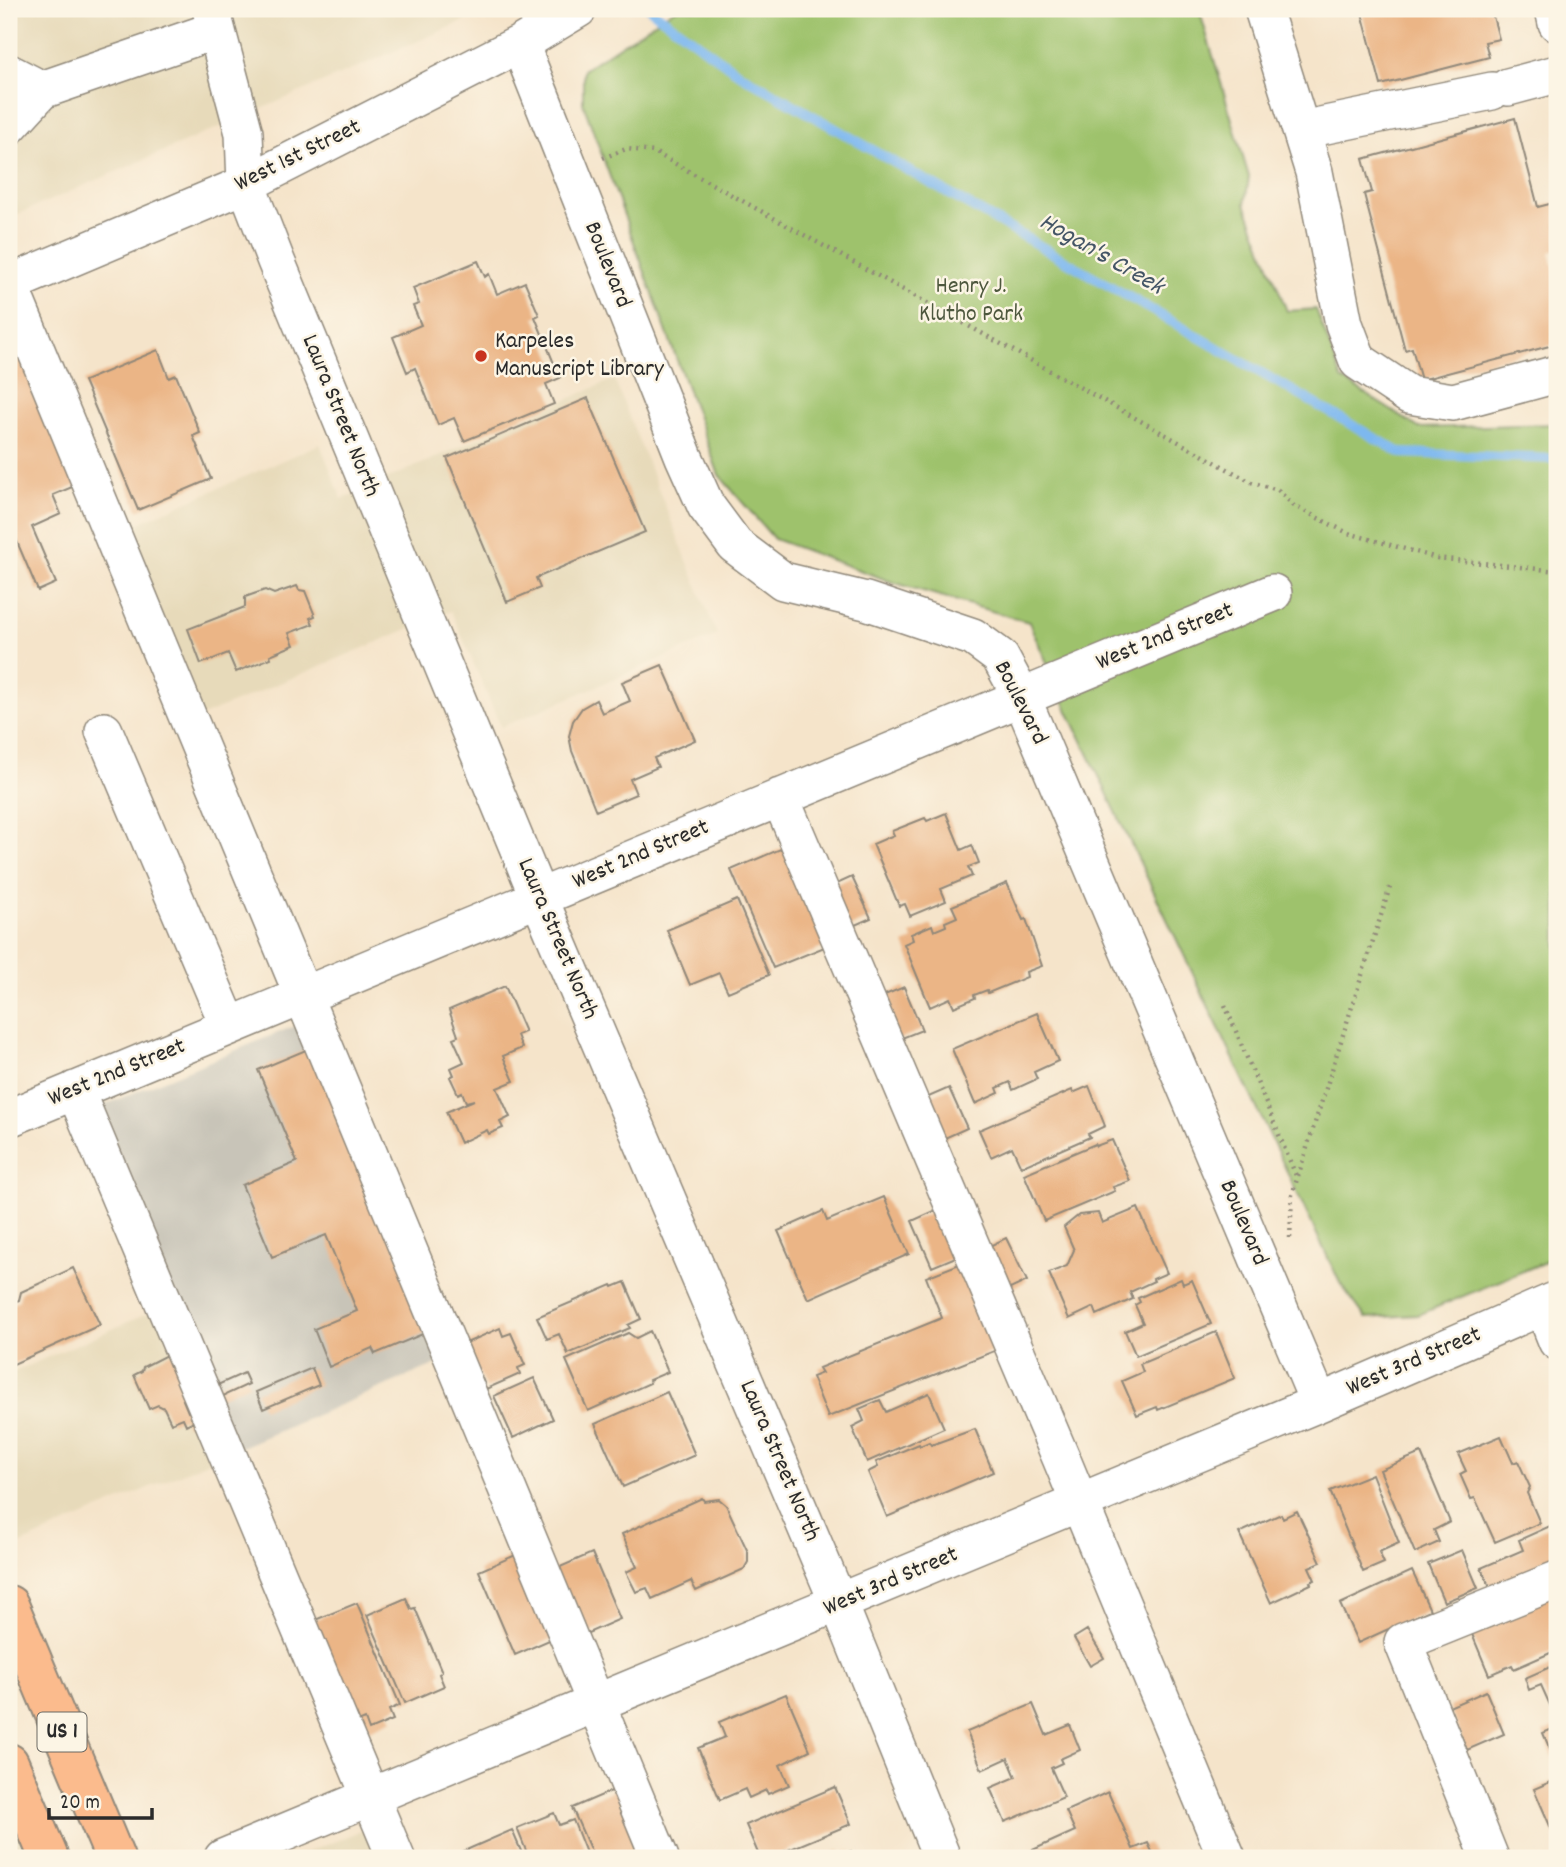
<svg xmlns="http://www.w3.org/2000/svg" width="1566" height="1867" viewBox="0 0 1566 1867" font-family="Dekko,sans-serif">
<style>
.built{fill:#e7daba}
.industrial{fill:#c8c4b8}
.green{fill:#9ec26c;stroke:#64764c;stroke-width:2}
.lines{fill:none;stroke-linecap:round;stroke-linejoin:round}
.stream{stroke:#7db8ef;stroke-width:10}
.building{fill:#ebb586}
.minor-casing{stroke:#90887a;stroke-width:40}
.major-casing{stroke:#90887a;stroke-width:42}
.path{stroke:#90887a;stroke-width:4.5;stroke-dasharray:2 5;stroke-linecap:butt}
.minor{stroke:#fff;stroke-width:37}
.major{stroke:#fbbb8d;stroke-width:38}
.poi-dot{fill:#c8321e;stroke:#fcf5e5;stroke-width:2.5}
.labels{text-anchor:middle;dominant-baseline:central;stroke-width:5;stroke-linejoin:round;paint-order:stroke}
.shield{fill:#fcf5e5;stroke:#6a6863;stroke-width:2}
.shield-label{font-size:23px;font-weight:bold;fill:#2b2b2b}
.street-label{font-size:24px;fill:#2b2b2b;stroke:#fcf5e5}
.park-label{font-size:24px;fill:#4e583e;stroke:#fcf5e5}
.poi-label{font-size:24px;fill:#2b2b2b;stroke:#fcf5e5;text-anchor:start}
.water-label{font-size:26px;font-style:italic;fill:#456;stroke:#fcf5e5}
</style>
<rect width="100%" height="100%" fill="#fcf5e5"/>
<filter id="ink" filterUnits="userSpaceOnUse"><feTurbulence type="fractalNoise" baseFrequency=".0143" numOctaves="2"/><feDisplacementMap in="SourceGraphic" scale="14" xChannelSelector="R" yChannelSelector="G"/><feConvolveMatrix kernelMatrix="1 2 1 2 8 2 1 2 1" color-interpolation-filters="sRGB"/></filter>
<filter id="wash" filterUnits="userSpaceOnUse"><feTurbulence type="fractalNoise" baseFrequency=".00686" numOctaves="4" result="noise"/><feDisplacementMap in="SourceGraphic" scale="28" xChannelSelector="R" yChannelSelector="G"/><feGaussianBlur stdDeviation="1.57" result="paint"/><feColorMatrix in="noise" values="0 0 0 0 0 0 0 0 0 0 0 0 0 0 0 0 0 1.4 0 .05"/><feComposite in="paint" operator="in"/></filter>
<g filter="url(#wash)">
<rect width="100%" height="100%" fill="#f5e4ca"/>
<path class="built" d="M 9,9 L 486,9 L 462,22 L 9,218 Z
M 614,379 L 717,635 L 501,727 L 451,611 L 197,718 L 118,532 L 320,444 L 342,499 Z
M 172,1303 L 234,1450 L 16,1546 L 9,1529 L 9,1374 Z
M 9,1810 L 29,1858 L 9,1858 Z
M 371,1827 L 384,1858 L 293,1858 Z"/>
<path class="industrial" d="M 304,1022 L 446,1360 L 234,1450 L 90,1111 Z"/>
<path class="green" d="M 675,9 L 1199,9 L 1249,177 L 1245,204 L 1287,311 L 1316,309 L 1342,379 L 1419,428 L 1557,424 L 1557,1257 L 1418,1315 L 1366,1318 L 1340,1283 L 1066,707 L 1029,622 L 892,582 L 774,539 L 719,475 L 583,103 L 583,70 Z"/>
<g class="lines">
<path class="stream" d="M 650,9 L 740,74 L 1401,453 L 1557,459"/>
</g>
<g id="blocks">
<path class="building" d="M 1361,9 L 1491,9 L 1499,39 L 1485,42 L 1489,57 L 1381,85 Z
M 1515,118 L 1538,207 L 1557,202 L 1557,250 L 1550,252 L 1557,281 L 1557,307 L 1554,308 L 1557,320 L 1557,344 L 1421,380 L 1412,348 L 1405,350 L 1364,194 L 1372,192 L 1363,159 Z
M 478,261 L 485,277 L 489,274 L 497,294 L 525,282 L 539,315 L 535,317 L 560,378 L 546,384 L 554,404 L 464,441 L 454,418 L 438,425 L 415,368 L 407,372 L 393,337 L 421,325 L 413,306 L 419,304 L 413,288 Z
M 15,341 L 77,485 L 53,495 L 61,514 L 32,527 L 56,583 L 38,591 L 9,523 L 9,344 Z
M 158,350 L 169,378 L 176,375 L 200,433 L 193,436 L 211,479 L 138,510 L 84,381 Z
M 588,398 L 645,532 L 536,578 L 540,588 L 507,602 L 447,458 Z
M 297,586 L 299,590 L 305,591 L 315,616 L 310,618 L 313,624 L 289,633 L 294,645 L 270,655 L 271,658 L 236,672 L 228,653 L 201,664 L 188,629 L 245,607 L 245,597 L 265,590 L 274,594 Z
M 662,665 L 695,740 L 654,758 L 658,767 L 630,779 L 636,794 L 596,811 L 572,751 L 569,736 L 573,721 L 582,708 L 596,700 L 602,713 L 630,701 L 622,682 Z
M 946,813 L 961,850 L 972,845 L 979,863 L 968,867 L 972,876 L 941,889 L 946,901 L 910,916 L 905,904 L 899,906 L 873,844 L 894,835 L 892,831 L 925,818 L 927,821 Z
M 790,845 L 832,944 L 773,968 L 731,870 Z
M 852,877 L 871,918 L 846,929 L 828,888 Z
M 1007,883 L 1023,920 L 1026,919 L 1042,966 L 1026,972 L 1027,977 L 988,993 L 987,990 L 974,995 L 975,998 L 954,1007 L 950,998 L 930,1007 L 904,944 L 913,940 L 911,934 L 932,925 L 934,931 L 946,926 L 945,922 L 957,917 L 952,906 Z
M 737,900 L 769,975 L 728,992 L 719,973 L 690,985 L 667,930 Z
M 505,986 L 525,1032 L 517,1035 L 522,1048 L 503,1056 L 514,1081 L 497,1088 L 510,1117 L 500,1122 L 503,1128 L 489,1134 L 487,1130 L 460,1143 L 446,1112 L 474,1100 L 466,1102 L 462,1092 L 458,1094 L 450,1077 L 454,1075 L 451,1068 L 464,1062 L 453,1038 L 458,1036 L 449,1010 Z
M 904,987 L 922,1030 L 892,1042 L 875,999 Z
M 1037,1013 L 1058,1061 L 1034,1072 L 1037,1079 L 1013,1090 L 1010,1082 L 997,1088 L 999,1093 L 975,1104 L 952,1049 Z
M 313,1047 L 430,1331 L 375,1354 L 372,1348 L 329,1367 L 314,1329 L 357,1311 L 326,1235 L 272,1257 L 242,1185 L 297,1162 L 258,1070 Z
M 1089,1086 L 1105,1126 L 1088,1134 L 1090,1137 L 1021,1167 L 1012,1147 L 991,1157 L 979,1130 L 1072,1090 L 1073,1093 Z
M 949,1088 L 967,1128 L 936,1142 L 917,1102 Z
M 1112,1140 L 1130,1181 L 1113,1187 L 1115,1191 L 1044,1221 L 1024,1174 L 1095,1144 L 1096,1146 Z
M 884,1197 L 909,1254 L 808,1299 L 778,1231 L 823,1211 L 827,1221 Z
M 943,1207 L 963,1254 L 932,1267 L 912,1221 Z
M 1138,1208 L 1167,1273 L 1153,1279 L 1154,1281 L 1130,1292 L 1133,1299 L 1097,1315 L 1094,1307 L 1069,1319 L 1049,1273 L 1067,1266 L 1074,1250 L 1064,1227 L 1079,1215 L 1098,1213 L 1102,1223 Z
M 1006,1238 L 1027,1281 L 1000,1294 L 979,1251 Z
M 962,1263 L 997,1350 L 828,1417 L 812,1377 L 822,1373 L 819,1368 L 942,1318 L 926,1277 Z
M 73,1268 L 100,1325 L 9,1366 L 9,1305 L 19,1300 L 21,1292 Z
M 1181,1279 L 1183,1284 L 1192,1280 L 1211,1324 L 1136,1356 L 1125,1331 L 1143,1323 L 1135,1305 L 1140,1302 L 1138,1298 Z
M 625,1282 L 641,1319 L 628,1325 L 630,1328 L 568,1354 L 559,1334 L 547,1339 L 537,1317 L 612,1285 L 613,1287 Z
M 500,1328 L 503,1336 L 511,1333 L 525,1365 L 518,1368 L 520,1374 L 486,1389 L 466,1343 Z
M 650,1331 L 668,1372 L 649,1380 L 650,1383 L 588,1411 L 566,1360 L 628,1333 L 636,1338 Z
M 1216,1332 L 1235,1378 L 1158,1410 L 1157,1407 L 1137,1415 L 1122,1381 L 1143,1372 L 1140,1364 Z
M 172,1352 L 192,1396 L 183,1400 L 188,1412 L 191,1411 L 196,1420 L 186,1425 L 183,1418 L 171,1423 L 164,1408 L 158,1405 L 149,1409 L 134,1375 L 142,1371 L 143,1367 Z
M 312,1368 L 319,1385 L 263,1409 L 256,1392 Z
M 244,1373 L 249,1384 L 219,1398 L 213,1387 Z
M 534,1378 L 553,1419 L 513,1438 L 494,1396 Z
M 667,1392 L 695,1455 L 623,1487 L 595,1424 Z
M 929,1393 L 944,1428 L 867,1462 L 852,1427 L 864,1421 L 859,1409 L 880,1400 L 886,1412 Z
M 975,1429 L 993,1472 L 887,1517 L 868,1472 L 878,1467 L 876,1462 L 919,1444 L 920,1446 L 929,1442 L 931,1445 Z
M 1501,1436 L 1513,1463 L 1518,1461 L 1530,1487 L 1527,1493 L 1540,1523 L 1495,1542 L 1475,1498 L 1471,1499 L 1460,1474 L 1466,1471 L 1458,1454 Z
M 1421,1453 L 1450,1522 L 1434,1530 L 1439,1542 L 1415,1553 L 1380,1470 Z
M 1372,1474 L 1399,1543 L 1379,1552 L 1384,1563 L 1363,1572 L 1330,1491 Z
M 702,1498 L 704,1501 L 719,1499 L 726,1505 L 748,1552 L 748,1562 L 744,1569 L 696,1591 L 691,1581 L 652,1599 L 647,1588 L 636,1592 L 626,1572 L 637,1567 L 622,1534 Z
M 1297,1511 L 1321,1562 L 1309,1567 L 1315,1580 L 1310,1582 L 1311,1584 L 1271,1603 L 1239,1533 L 1281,1514 L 1283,1518 Z
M 1550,1526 L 1557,1543 L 1557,1573 L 1494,1596 L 1481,1568 L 1523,1550 L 1519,1540 Z
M 1462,1550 L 1478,1588 L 1444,1602 L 1428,1564 Z
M 592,1553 L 620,1619 L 579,1637 L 551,1571 Z
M 518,1554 L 554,1638 L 515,1655 L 479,1571 Z
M 1412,1571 L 1430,1610 L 1358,1643 L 1340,1604 Z
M 1557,1589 L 1557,1650 L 1514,1669 L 1512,1665 L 1489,1675 L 1469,1627 Z
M 406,1598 L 411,1609 L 415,1608 L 442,1672 L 439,1674 L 444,1686 L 405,1703 L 367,1615 Z
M 357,1603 L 400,1705 L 389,1710 L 393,1720 L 369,1730 L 365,1719 L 347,1727 L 305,1624 Z
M 1087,1630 L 1104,1658 L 1090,1666 L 1074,1638 Z
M 1557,1664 L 1557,1712 L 1554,1714 L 1541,1685 L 1529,1690 L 1525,1678 Z
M 1486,1691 L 1504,1734 L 1467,1750 L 1449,1707 Z
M 786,1694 L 810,1750 L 780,1765 L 789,1785 L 768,1794 L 766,1790 L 749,1798 L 745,1789 L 720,1800 L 698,1748 L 725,1737 L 719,1722 Z
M 1033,1704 L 1046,1735 L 1070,1725 L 1080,1750 L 1060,1759 L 1062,1763 L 1051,1768 L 1064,1797 L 1005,1822 L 990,1788 L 1016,1777 L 1008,1758 L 982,1770 L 967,1732 Z
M 1557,1727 L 1557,1766 L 1543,1733 Z
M 1557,1779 L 1557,1842 L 1534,1789 Z
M 835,1787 L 851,1824 L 769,1858 L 760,1858 L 746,1825 Z
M 616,1789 L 646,1858 L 594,1858 L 572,1808 Z
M 1108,1792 L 1133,1849 L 1148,1843 L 1155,1858 L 1015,1858 L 1075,1831 L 1066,1811 Z
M 554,1813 L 559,1825 L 573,1820 L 588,1858 L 529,1858 L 517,1828 Z
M 512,1830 L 524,1858 L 468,1858 L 464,1851 Z
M 840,1850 L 842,1854 L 851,1851 L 854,1858 L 821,1858 Z"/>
</g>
</g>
<g filter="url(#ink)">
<use href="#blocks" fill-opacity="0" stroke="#90887a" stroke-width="2"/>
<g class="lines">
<defs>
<path id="minor" d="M 211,9 L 244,133 L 246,184 L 276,261 L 539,898 L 839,1604 L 942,1858
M 1263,9 L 1314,172 L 1344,324 L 1358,361 L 1409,395 L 1453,402 L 1557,374
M 1554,9 L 1557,23
M 520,44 L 684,457 L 706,506 L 735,545 L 783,581 L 866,601 L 973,637 L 1000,657 L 1021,696 L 1319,1403
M 9,73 L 42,90 L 216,30
M 1508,87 L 1557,74
M 9,126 L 42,90
M 1301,130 L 1492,91
M 9,284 L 246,184 L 520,44 L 578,9
M 9,285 L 660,1858
M 104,731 L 229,1026
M 780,797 L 1061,1458 L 1227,1858
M 75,1090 L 396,1858
M 9,1118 L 1273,593
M 1543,1306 L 1557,1341
M 223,1858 L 1319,1403 L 1557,1300
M 1490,1858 L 1403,1642 L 1557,1580"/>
<path id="major" d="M 9,1605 L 115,1858
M 9,1763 L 49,1858"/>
</defs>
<use href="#minor" class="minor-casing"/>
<use href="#major" class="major-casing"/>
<path class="path" d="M 603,158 L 626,149 L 654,152 L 1251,482 L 1278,490 L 1294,506 L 1348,533 L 1437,558 L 1557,571
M 1225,1005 L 1297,1178
M 1290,1238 L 1292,1195 L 1391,884"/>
<use href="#minor" class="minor"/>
<use href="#major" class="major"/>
</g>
</g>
<circle class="poi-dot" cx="481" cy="356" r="7"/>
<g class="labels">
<rect class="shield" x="37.5" y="1712.5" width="49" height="39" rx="5"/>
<g class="shield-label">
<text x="62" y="1732">US 1</text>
</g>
<g class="street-label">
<text transform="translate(298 156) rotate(-26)">West 1st Street</text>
<text transform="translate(607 265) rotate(68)">Boulevard</text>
<text transform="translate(340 416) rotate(68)">Laura Street North</text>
<text transform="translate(1165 637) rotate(-22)">West 2nd Street</text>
<text transform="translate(1020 703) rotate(63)">Boulevard</text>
<text transform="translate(641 855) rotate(-23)">West 2nd Street</text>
<text transform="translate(557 939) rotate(67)">Laura Street North</text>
<text transform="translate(117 1073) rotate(-22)">West 2nd Street</text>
<text transform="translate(1243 1223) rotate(67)">Boulevard</text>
<text transform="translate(1414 1362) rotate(-23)">West 3rd Street</text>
<text transform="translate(779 1461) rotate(67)">Laura Street North</text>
<text transform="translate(891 1582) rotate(-23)">West 3rd Street</text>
</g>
<g class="park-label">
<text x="971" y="287">Henry J.<tspan x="971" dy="28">Klutho Park</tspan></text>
</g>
<g class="poi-label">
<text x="495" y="342">Karpeles<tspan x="495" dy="28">Manuscript Library</tspan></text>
</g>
<g class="water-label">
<text transform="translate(1101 255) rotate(30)">Hogan's Creek</text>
</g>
</g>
<rect width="1566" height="1867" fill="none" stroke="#fcf5e5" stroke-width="35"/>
<path d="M49 1808v10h103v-10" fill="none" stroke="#2b2b2b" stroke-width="3.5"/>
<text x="60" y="1808" font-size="21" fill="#2b2b2b" stroke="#fcf5e5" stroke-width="5" paint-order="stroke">20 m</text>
</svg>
